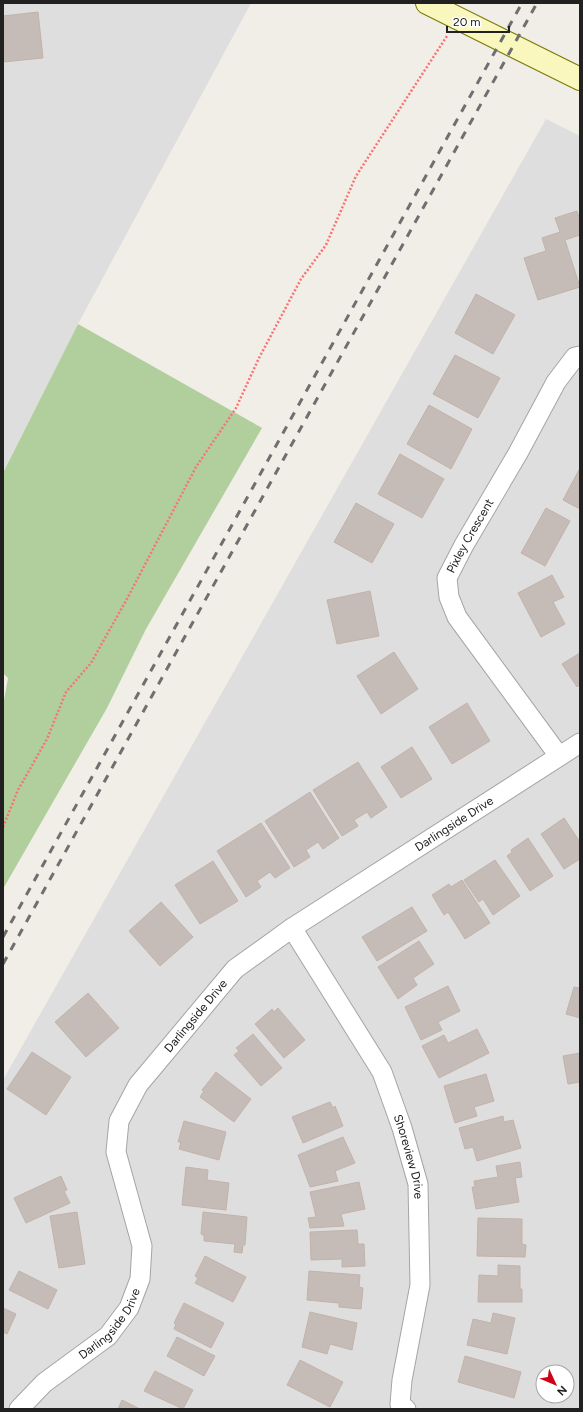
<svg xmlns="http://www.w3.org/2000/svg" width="583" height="1412" viewBox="0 0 583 1412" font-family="Figtree,sans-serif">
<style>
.residential{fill:#dfdede;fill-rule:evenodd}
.forest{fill:#b0cf9d}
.building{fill:#c6bcb7;stroke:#c2b2aa}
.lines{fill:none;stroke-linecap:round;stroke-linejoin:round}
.street-casing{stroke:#a5a5a5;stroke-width:21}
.secondary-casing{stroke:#777906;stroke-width:24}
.path{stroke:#f87371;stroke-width:2.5;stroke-dasharray:2 2;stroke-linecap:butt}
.street{stroke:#fff;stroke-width:19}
.secondary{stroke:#f9f7bd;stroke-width:22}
.rail{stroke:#6f6f6f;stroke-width:3;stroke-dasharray:8 8;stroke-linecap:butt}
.labels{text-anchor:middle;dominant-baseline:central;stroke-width:4;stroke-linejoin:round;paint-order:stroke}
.street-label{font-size:12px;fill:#212121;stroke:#fff}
</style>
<rect width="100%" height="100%" fill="#f1ede7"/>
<path class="residential" d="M 3,3 L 251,3 L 78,324 L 3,473 Z
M 546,119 L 580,136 L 580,1409 L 3,1409 L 3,1080 ZM 543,1372 L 567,1372 L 567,1396 L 543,1396 Z"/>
<path class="forest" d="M 78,324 L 262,428 L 146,629 L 107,708 L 3,889 L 3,706 L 8,678 L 3,673 L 3,473 Z"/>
<path class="building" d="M 38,12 L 43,58 L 3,62 L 3,16 Z
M 577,211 L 580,221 L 580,235 L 565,240 L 580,287 L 538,300 L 524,258 L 546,251 L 542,238 L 560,232 L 555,218 Z
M 476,294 L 515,315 L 493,354 L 455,333 Z
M 455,355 L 500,378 L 478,418 L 433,394 Z
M 429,405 L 472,429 L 451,469 L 407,444 Z
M 400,454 L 444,479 L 422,518 L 378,494 Z
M 580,468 L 580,509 L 563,500 Z
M 356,503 L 394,524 L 372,563 L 334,542 Z
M 546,508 L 570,521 L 545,566 L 521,553 Z
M 552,575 L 564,597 L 553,602 L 565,624 L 541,637 L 518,593 Z
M 370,591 L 379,636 L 337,644 L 327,600 Z
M 394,652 L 418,689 L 381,714 L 357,676 Z
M 580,653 L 580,684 L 577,687 L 562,664 Z
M 467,703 L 490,741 L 452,764 L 429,727 Z
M 412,747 L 432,779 L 401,798 L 381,767 Z
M 358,762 L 387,807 L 371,818 L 367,812 L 354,820 L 358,826 L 342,836 L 313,790 Z
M 310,792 L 339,838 L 323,849 L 318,842 L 306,850 L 310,857 L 294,867 L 265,821 Z
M 564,818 L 580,842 L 580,859 L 564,869 L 541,834 Z
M 261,823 L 290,868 L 275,878 L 270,872 L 257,881 L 261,887 L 246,897 L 217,851 Z
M 528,838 L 553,876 L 530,891 L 507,856 L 512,852 L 511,850 Z
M 495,860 L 520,896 L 493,915 L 483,899 L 479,902 L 464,880 Z
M 213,861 L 238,901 L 200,924 L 175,885 Z
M 462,880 L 490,923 L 465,939 L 448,912 L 444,915 L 432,895 L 449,884 L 451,887 Z
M 161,902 L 193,937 L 160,966 L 129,931 Z
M 412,907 L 427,931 L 377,961 L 362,937 Z
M 419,941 L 434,964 L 413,978 L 417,985 L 398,999 L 378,967 Z
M 448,986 L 460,1011 L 438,1022 L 442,1030 L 421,1040 L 405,1007 Z
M 574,987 L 580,988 L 580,1018 L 566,1014 Z
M 88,993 L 119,1028 L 86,1057 L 55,1022 Z
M 278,1008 L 305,1040 L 284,1058 L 255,1024 L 272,1009 L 274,1012 Z
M 477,1029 L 489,1053 L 439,1078 L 422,1046 L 444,1035 L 448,1043 Z
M 253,1034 L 282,1068 L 261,1086 L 234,1055 L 239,1051 L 236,1048 Z
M 32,1052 L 71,1077 L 46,1115 L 7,1089 Z
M 580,1053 L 580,1082 L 568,1084 L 563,1056 Z
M 216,1072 L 251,1099 L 234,1122 L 200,1097 L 204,1091 L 202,1090 Z
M 486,1074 L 494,1101 L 474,1107 L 477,1116 L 455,1123 L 444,1086 Z
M 330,1102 L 333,1108 L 335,1106 L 343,1126 L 303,1143 L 292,1117 Z
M 503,1116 L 504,1122 L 513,1120 L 521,1148 L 477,1161 L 473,1147 L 465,1149 L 459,1128 Z
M 184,1121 L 226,1132 L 219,1160 L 179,1149 L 181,1142 L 178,1142 Z
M 343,1137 L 355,1163 L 335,1171 L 338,1181 L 310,1187 L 298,1155 Z
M 520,1162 L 522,1177 L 515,1178 L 519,1202 L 476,1209 L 472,1187 L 475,1187 L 474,1181 L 498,1177 L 496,1166 Z
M 186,1167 L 208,1170 L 207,1180 L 229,1183 L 226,1210 L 182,1205 Z
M 61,1176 L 67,1190 L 64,1191 L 70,1203 L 26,1223 L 14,1198 Z
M 359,1182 L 365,1209 L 341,1214 L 344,1226 L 310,1228 L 308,1218 L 316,1217 L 310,1192 Z
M 77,1212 L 85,1264 L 59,1268 L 50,1216 Z
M 203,1212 L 247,1217 L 245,1245 L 243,1245 L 242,1253 L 234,1252 L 235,1244 L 204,1241 L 204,1235 L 201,1234 Z
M 478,1218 L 522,1219 L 522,1244 L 526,1245 L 525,1257 L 477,1256 Z
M 357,1230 L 358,1244 L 364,1244 L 365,1266 L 342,1267 L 342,1259 L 311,1260 L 310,1232 Z
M 205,1256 L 246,1277 L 233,1302 L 195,1283 L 198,1278 L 195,1276 Z
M 498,1265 L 520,1266 L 520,1289 L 522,1289 L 522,1302 L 478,1302 L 479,1275 L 498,1276 Z
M 19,1271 L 57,1290 L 48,1309 L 9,1290 Z
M 309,1271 L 360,1275 L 359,1287 L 363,1288 L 361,1309 L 339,1307 L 339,1303 L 307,1300 Z
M 184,1303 L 224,1323 L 211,1348 L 174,1329 L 176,1324 L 174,1323 Z
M 3,1308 L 16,1314 L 7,1334 L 3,1332 Z
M 310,1312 L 357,1323 L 352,1350 L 330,1344 L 327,1354 L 302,1347 Z
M 493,1313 L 515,1318 L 507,1354 L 467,1345 L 473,1319 L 491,1323 Z
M 177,1337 L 215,1356 L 204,1376 L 167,1356 Z
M 465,1356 L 521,1372 L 514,1398 L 458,1382 Z
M 300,1360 L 343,1382 L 330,1407 L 287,1385 Z
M 155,1371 L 193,1390 L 183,1409 L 144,1391 Z
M 122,1400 L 140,1409 L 118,1409 Z"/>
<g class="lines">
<defs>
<g id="street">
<path id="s1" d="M 559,756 L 457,617 L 449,597 L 447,578 L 464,545 L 518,453 L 556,382 L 575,357 L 580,356"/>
<path id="s2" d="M 292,928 L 382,1072 L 402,1128 L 418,1184 L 420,1285 L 402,1380 L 400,1404 L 406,1409"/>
<path id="s3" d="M 19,1409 L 44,1383 L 108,1336 L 129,1308 L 140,1279 L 142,1246 L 116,1152 L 119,1121 L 138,1085 L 235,969 L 292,928 L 580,743"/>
</g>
<path id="secondary" d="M 427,3 L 580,79"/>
</defs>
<use href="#street" class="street-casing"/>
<use href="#secondary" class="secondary-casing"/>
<path class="path" d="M 3,827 L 18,790 L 47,739 L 66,692 L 91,663 L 128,597 L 196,467 L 236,408 L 259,358 L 301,279 L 326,245 L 356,176 L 447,36"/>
<use href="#street" class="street"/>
<use href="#secondary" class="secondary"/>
<path class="rail" d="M 3,937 L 522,3
M 3,964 L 537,3"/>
</g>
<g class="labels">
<g class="street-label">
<text stroke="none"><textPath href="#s1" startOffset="261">Pixley Crescent</textPath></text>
<text stroke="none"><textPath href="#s3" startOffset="798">Darlingside Drive</textPath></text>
<text stroke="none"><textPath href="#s3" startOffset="474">Darlingside Drive</textPath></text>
<text stroke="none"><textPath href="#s2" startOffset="259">Shoreview Drive</textPath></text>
<text stroke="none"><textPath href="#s3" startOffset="126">Darlingside Drive</textPath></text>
</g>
</g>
<rect width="583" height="1412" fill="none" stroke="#212121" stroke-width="8"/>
<g transform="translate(555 1384) rotate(134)"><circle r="19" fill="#ffffff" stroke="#a6a6a6"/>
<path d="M0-3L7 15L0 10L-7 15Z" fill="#ce0315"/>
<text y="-6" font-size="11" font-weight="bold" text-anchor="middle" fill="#212121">N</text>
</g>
<path d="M447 26v6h62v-6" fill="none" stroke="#212121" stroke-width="2"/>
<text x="453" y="26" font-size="12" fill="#212121" stroke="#ffffff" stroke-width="3" paint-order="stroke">20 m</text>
</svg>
